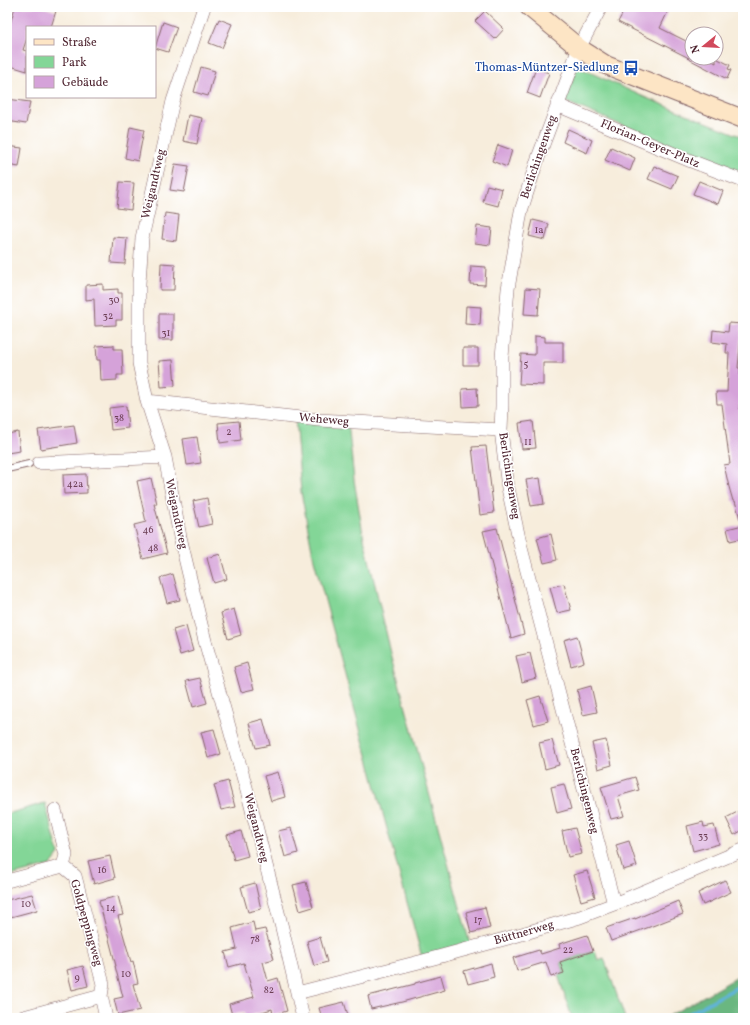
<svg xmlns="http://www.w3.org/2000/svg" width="750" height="1025" viewBox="0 0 750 1025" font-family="Vollkorn,serif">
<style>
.green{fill:#83d697;stroke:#667a61}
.forest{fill:#6ab780;stroke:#5a6b56}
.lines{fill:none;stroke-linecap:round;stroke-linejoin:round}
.stream{stroke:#60b4dc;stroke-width:3.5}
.building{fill:#d5a2d9}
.lane-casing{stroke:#876769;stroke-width:8}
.street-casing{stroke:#876769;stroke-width:14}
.secondary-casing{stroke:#876769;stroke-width:20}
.lane{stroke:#fff;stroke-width:6}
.street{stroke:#fff;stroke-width:13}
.secondary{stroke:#fde5c5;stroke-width:18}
.labels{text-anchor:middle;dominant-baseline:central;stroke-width:3;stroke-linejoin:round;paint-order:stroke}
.number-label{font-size:10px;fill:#6d4056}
.transit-label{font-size:12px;fill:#164399;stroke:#fff;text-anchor:end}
.street-label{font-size:12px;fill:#4a1f2b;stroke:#fff}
</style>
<rect width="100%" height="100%" fill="#fff"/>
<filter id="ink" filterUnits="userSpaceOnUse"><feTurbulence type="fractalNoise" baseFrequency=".025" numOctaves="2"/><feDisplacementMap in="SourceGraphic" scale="8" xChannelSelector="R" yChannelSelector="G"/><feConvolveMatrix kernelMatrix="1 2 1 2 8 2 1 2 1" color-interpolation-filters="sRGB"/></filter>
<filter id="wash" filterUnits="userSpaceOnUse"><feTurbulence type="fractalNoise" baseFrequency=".012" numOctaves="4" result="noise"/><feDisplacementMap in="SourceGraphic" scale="16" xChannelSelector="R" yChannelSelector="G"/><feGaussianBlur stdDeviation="0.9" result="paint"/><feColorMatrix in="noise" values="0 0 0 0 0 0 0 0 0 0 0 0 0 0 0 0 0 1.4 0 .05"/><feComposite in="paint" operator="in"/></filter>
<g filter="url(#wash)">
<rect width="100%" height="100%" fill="#f7eddc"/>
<path class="green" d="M 578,67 L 644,97 L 743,137 L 743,176 L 564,101 Z
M 295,418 L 348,422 L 354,480 L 363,534 L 391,653 L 471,948 L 423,961 L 314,560 L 301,492 Z
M 45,803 L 59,854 L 51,865 L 10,876 L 7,865 L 7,814 Z
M 595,951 L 598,960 L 604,958 L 625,1018 L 572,1018 L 558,975 L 564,973 L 561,962 Z"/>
<path class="forest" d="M 743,974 L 743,1018 L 665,1018 Z"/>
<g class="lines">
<path class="stream" d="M 681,1018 L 743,984"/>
</g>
<g id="blocks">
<path class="building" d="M 15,7 L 42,7 L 56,11 L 51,27 L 27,27 L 27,38 L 23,50 L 27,51 L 27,71 L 7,65 L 7,35 Z
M 626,7 L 670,7 L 660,28 L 692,44 L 692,58 L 707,58 L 716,63 L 716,58 L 730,65 L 728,69 L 731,70 L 727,79 L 687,58 L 689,58 L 618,22 Z
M 485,11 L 504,29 L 495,39 L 475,21 Z
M 219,19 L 232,24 L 222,48 L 209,43 Z
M 163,22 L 177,27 L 168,52 L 155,48 Z
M 201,67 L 215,71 L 208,96 L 194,92 Z
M 536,68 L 549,73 L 540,98 L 527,93 Z
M 7,99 L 30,102 L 26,124 L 7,121 Z
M 188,115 L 202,118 L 197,144 L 183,141 Z
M 130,127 L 144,130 L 138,161 L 125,158 Z
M 568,129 L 592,140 L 587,153 L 563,142 Z
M 498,145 L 512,150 L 507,167 L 492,161 Z
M 7,146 L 22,148 L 19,167 L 7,165 Z
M 611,147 L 635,158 L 630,171 L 605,160 Z
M 175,164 L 189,166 L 184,192 L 170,190 Z
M 654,166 L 678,176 L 672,189 L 648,179 Z
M 699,181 L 723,191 L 718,204 L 693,194 Z
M 120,182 L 134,183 L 131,210 L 117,208 Z
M 487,185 L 502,189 L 498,206 L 483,202 Z
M 165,213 L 179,215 L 176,241 L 162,239 Z
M 533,220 L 549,224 L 545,240 L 529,236 Z
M 477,226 L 492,228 L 490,245 L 475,243 Z
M 113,237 L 127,238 L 125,264 L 111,263 Z
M 161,263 L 175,264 L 174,290 L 160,290 Z
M 471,266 L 486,267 L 485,285 L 470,284 Z
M 103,284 L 103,290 L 118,289 L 118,293 L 122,293 L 122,320 L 116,320 L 116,325 L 95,326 L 94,299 L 86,300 L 86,285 Z
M 526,288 L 540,289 L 538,315 L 524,314 Z
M 466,306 L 481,307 L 480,325 L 465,324 Z
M 159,314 L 173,314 L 173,340 L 159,340 Z
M 729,323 L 742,324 L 738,368 L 740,368 L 740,405 L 739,405 L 743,436 L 743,519 L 740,519 L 735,501 L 733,501 L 729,487 L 724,465 L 730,464 L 722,404 L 717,404 L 716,392 L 727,392 L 729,353 L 726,353 L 727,344 L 712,342 L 713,330 L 728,332 Z
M 535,336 L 545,337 L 545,342 L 563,342 L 563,363 L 543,363 L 543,385 L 519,384 L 521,354 L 535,355 Z
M 114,345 L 114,349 L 122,349 L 123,375 L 117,375 L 117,380 L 101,381 L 100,360 L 97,360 L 96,346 Z
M 463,348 L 478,348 L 478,365 L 463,365 Z
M 173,360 L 175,386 L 161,387 L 159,361 Z
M 477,388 L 478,406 L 463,407 L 462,389 Z
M 126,406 L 128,428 L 111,430 L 109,408 Z
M 239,421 L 241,440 L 220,443 L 218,423 Z
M 533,421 L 536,448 L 522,449 L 519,423 Z
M 74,425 L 77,443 L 41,449 L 38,430 Z
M 18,432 L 20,451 L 7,453 L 7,434 Z
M 197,437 L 201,463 L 187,465 L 183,439 Z
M 486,446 L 494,513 L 480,515 L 472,447 Z
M 86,474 L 87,493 L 64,494 L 63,475 Z
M 151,478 L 157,504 L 154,504 L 167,553 L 143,559 L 134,525 L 146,522 L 137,481 Z
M 540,478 L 544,504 L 531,506 L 526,480 Z
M 207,498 L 212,524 L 199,527 L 193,501 Z
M 743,525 L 743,538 L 730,541 L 727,529 Z
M 497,528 L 524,634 L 511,638 L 483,531 Z
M 551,534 L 557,560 L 544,563 L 537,538 Z
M 220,554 L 227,579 L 214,583 L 207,558 Z
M 173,574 L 180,600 L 167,603 L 160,578 Z
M 564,584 L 571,610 L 557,613 L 550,587 Z
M 234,609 L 241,635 L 228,639 L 221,613 Z
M 186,626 L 193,651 L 180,655 L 173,630 Z
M 577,636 L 584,662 L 571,666 L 564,640 Z
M 530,653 L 536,678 L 522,682 L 516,656 Z
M 247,663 L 254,689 L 241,692 L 234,667 Z
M 200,678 L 207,703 L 193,707 L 186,681 Z
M 591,686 L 597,712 L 583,715 L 577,690 Z
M 540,696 L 548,721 L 534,725 L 527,700 Z
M 263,719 L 270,745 L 256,748 L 249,723 Z
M 214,729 L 221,754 L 208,758 L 201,732 Z
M 552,740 L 559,765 L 545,769 L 539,743 Z
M 606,740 L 612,765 L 598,769 L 592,743 Z
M 278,772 L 285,797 L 271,801 L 264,776 Z
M 635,777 L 639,790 L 618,796 L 624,816 L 611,819 L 601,787 Z
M 228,781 L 235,807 L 221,810 L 214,785 Z
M 564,784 L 571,809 L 557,813 L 551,787 Z
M 743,809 L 743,830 L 734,835 L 726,818 Z
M 703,822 L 704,827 L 714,825 L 719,844 L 693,851 L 687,826 Z
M 291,828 L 298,853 L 285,857 L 278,831 Z
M 575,828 L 582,854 L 568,857 L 562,831 Z
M 241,831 L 248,856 L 234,860 L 227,835 Z
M 629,841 L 637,866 L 623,870 L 616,845 Z
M 110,856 L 115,878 L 94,884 L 88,861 Z
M 587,871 L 595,897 L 581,901 L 573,875 Z
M 725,880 L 731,892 L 703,905 L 698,893 Z
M 306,882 L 313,907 L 300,911 L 293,885 Z
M 255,883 L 261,909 L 248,912 L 241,887 Z
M 32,894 L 37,910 L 7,918 L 7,900 Z
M 118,896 L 123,915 L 118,916 L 131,962 L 133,961 L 138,983 L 133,984 L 140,1010 L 118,1015 L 114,999 L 123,997 L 115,966 L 116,966 L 99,901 Z
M 678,901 L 683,914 L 655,925 L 611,941 L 606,928 L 635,918 L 635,919 Z
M 485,907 L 490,928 L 471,933 L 466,912 Z
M 253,922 L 255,931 L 265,929 L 274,959 L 263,962 L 268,981 L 278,978 L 287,1011 L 273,1015 L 272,1009 L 245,1017 L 244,1012 L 232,1015 L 229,1004 L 254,997 L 244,963 L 229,967 L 225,952 L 237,949 L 232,928 Z
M 587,935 L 593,951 L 560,962 L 564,973 L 551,977 L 546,962 L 517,971 L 513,958 L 539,950 L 541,954 L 560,948 L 559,944 Z
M 320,937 L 327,962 L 314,966 L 307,941 Z
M 491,963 L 494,977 L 468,984 L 464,971 Z
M 83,966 L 88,986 L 72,990 L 67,970 Z
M 441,976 L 445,990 L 402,1002 L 371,1009 L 368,996 L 415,984 L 415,983 Z
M 344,1002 L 348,1015 L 337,1018 L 322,1018 L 319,1008 Z"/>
</g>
</g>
<g filter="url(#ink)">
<use href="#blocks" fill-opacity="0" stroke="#876769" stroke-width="1"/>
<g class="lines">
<defs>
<path id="lane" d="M 7,469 L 29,464"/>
<path id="street" d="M 204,7 L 173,101 L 142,238 L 139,283 L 139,363 L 147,401 L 165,457 L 180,537 L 205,641 L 249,798 L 282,928 L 303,1018
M 601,7 L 579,48 L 538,158 L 521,211 L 508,289 L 502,357 L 502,406 L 501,430 L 508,488 L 521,548 L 614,904
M 557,105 L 691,161 L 743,181
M 147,401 L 319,420 L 501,430
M 39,463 L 165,457
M 55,810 L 66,855 L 63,866 L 75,876 L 103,984 L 101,996 L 106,1018
M 7,881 L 63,866
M 297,993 L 423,961 L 508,938 L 580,917 L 614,904 L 743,850
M 20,1018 L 101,996"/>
<path id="secondary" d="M 529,7 L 579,48 L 606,65 L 743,119"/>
</defs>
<use href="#lane" class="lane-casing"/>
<use href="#street" class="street-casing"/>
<use href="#secondary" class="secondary-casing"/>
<use href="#lane" class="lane"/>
<use href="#street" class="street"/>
<use href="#secondary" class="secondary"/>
</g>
</g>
<defs>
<symbol id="bus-bare" viewBox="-9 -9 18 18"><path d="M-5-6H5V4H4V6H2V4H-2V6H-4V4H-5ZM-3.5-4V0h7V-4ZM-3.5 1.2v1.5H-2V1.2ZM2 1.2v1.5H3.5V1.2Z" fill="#1a4fb4" stroke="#fff" stroke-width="2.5" paint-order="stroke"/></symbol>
</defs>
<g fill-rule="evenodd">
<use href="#bus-bare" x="620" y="57" width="22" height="22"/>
</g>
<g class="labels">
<g class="number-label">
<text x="539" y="230">1a</text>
<text x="114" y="300">30</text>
<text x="108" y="316">32</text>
<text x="166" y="333">31</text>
<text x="526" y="364">5</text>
<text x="119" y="418">38</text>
<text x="229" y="432">2</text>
<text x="528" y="442">11</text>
<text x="75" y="484">42a</text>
<text x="148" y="530">46</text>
<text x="153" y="548">48</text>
<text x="703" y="836">33</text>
<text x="102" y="870">16</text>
<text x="26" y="904">10</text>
<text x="111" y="908">14</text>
<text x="478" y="920">17</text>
<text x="255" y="939">78</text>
<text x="568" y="950">22</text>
<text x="126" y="974">10</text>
<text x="77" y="978">9</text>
<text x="269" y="990">82</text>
</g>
<g class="transit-label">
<text x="619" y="68">Thomas-Müntzer-Siedlung</text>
</g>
<g class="street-label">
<text transform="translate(650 144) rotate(23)">Florian-Geyer-Platz</text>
<text transform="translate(539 157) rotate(-71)">Berlichingenweg</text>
<text transform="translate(154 184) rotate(-77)">Weigandtweg</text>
<text transform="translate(324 420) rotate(5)">Weheweg</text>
<text transform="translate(509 476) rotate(81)">Berlichingenweg</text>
<text transform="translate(176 514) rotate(78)">Weigandtweg</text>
<text transform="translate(584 791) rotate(76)">Berlichingenweg</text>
<text transform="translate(256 828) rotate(76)">Weigandtweg</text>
<text transform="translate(86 923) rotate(74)">Goldpeppingweg</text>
<text transform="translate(524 933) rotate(-16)">Büttnerweg</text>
</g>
</g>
<rect width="750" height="1025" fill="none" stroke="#fff" stroke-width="24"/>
<rect x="26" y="26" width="130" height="72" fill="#ffffff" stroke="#b7a5aa"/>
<rect x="34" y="39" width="20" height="6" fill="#fde5c5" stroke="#b7a5aa"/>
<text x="62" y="46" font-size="12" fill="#4a1f2b">Straße</text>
<rect x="34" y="56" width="20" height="12" fill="#83d697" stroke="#b7a5aa"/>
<text x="62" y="66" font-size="12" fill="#4a1f2b">Park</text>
<rect x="34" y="76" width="20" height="12" fill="#d5a2d9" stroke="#b7a5aa"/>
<text x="62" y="86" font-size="12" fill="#4a1f2b">Gebäude</text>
<g transform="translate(704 46) rotate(252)"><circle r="19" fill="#ffffff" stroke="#b7a5aa"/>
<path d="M0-3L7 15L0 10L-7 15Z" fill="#d1495b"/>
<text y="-6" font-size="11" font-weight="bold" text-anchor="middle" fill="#4a1f2b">N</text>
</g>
</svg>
